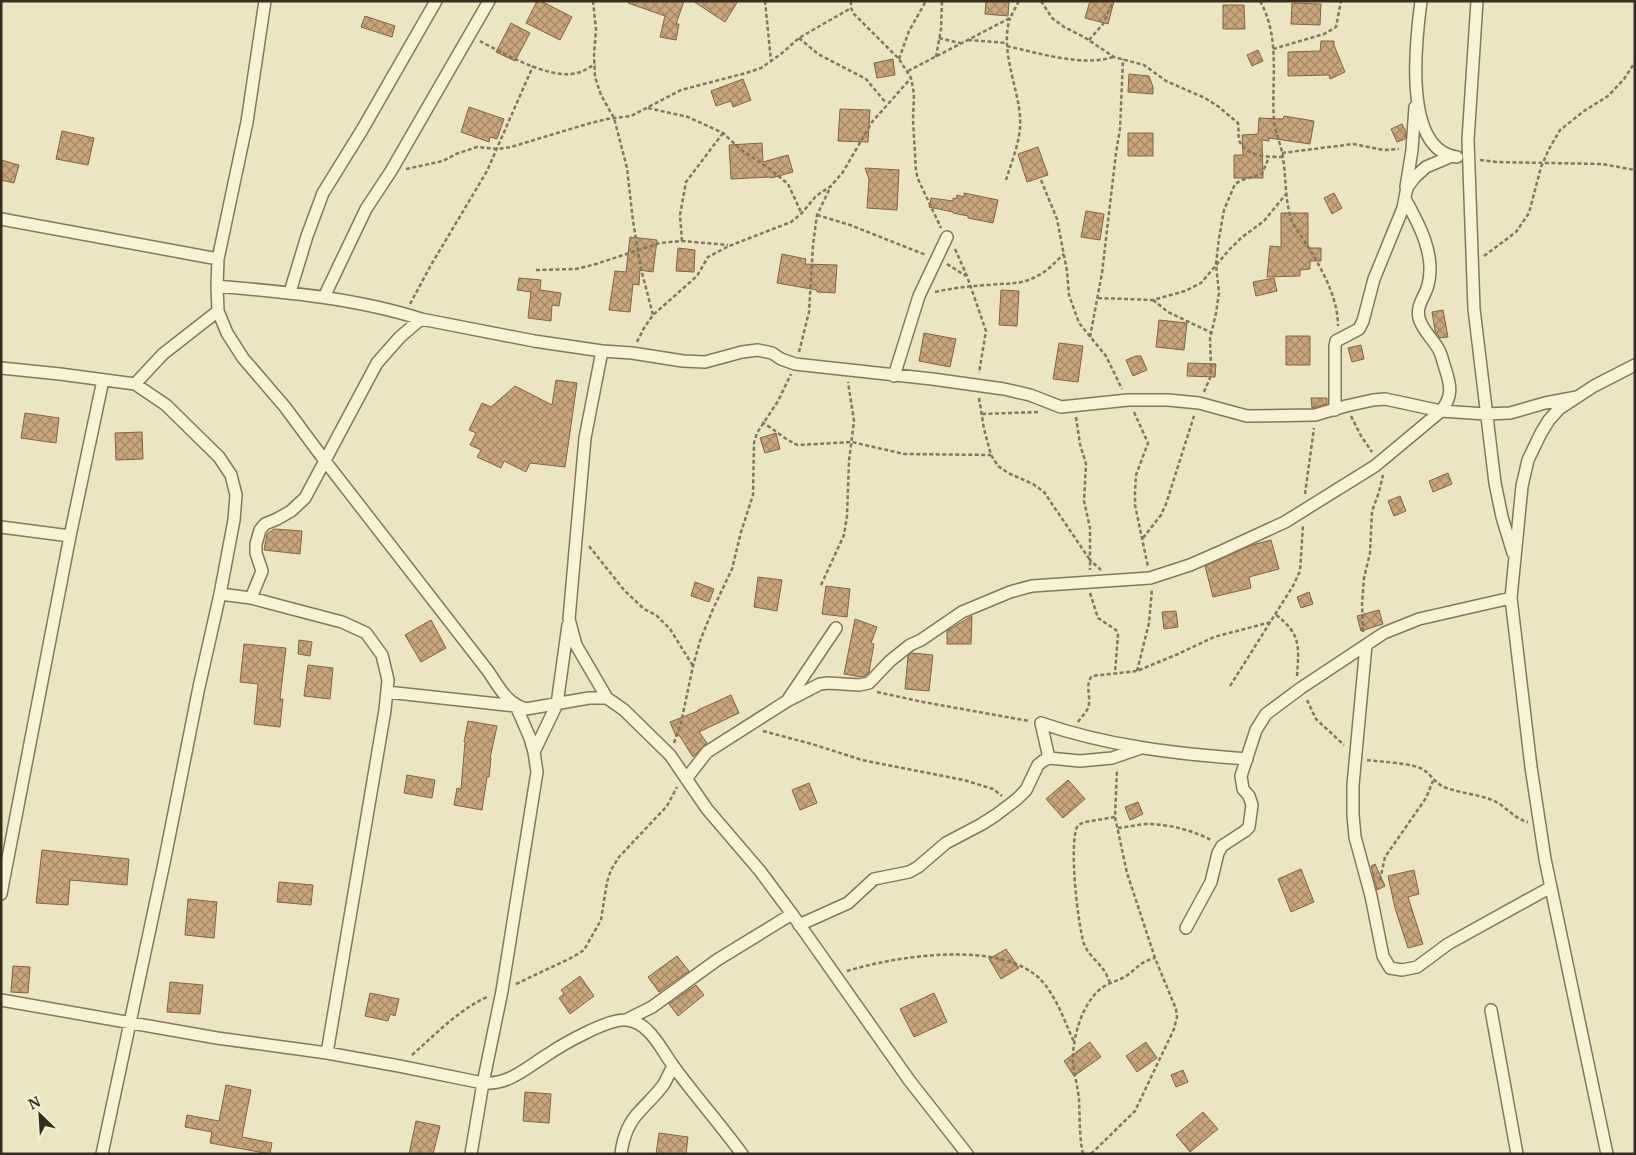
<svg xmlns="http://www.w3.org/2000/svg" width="1636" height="1155" viewBox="0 0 1636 1155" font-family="Merriweather,serif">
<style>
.building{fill:url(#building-cross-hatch);stroke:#836442}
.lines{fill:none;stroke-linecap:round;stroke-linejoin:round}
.minor-casing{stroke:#85775b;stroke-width:14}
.path{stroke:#85775b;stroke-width:2.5;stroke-dasharray:4 2.5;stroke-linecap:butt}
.minor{stroke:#f7f1d6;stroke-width:11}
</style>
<defs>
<pattern id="building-cross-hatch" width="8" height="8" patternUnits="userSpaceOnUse" patternTransform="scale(1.25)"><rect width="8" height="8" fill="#c8a57b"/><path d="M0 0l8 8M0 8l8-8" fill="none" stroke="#a38764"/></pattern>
</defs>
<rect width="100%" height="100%" fill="#ece5c4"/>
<path class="building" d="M 537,1 L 541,1 L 572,17 L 560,40 L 526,23 Z
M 628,1 L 684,1 L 676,24 L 679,24 L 676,40 L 660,37 L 665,16 L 628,3 Z
M 693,1 L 738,1 L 725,22 Z
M 986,1 L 1009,1 L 1008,16 L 985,14 Z
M 1090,1 L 1114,1 L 1108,24 L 1085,18 Z
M 1292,3 L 1321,4 L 1320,25 L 1291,24 Z
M 1223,5 L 1244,5 L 1245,29 L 1223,29 Z
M 365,16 L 395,26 L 392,37 L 361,27 Z
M 511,23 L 530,33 L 515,61 L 496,52 Z
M 1321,41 L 1334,41 L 1334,45 L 1345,72 L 1330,79 L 1329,75 L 1288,76 L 1288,52 L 1320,51 Z
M 1258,50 L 1263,61 L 1252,66 L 1247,55 Z
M 893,59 L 895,75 L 877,78 L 874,63 Z
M 1129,74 L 1149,76 L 1153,87 L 1153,94 L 1128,92 Z
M 743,79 L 751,100 L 733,107 L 731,101 L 716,106 L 711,91 Z
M 469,107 L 504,119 L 497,139 L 490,137 L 489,142 L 461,132 Z
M 840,109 L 870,110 L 868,142 L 838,141 Z
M 1284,116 L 1314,121 L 1310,144 L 1269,138 L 1269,141 L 1262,140 L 1263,178 L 1234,178 L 1234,155 L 1243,155 L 1242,135 L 1258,134 L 1259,118 L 1283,119 Z
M 1402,124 L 1406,132 L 1405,139 L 1397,142 L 1391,129 Z
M 62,131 L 94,138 L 88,165 L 56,159 Z
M 1128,133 L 1153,133 L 1153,156 L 1128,156 Z
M 762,143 L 763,162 L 788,155 L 793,172 L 771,178 L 770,177 L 731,179 L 729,145 Z
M 1038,147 L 1048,175 L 1027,182 L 1018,154 Z
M 1,160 L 19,165 L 14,183 L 1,180 Z
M 865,168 L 899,170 L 897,210 L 867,208 L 869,179 Z
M 964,193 L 998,200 L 993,223 L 968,218 L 968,216 L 953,213 L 953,212 L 929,207 L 931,198 L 953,201 L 953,198 L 956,199 L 957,195 L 964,197 Z
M 1334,193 L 1342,208 L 1332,214 L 1324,198 Z
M 1086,211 L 1104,214 L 1100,240 L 1081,237 Z
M 1281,213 L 1308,213 L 1308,247 L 1310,248 L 1321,248 L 1321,261 L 1310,261 L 1310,269 L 1300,270 L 1300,276 L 1267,277 L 1270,246 L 1281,247 Z
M 630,237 L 657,240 L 653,272 L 640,270 L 639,285 L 633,284 L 630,312 L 609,310 L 615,271 L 626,272 Z
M 678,248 L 695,250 L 694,272 L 676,271 Z
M 782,254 L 806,259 L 805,264 L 837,265 L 835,293 L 817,292 L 817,290 L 777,283 Z
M 519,278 L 541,280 L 540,290 L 561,293 L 559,306 L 552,305 L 551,321 L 528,318 L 531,292 L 517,290 Z
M 1274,278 L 1277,291 L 1256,296 L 1253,282 Z
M 1001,290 L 1019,291 L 1017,326 L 999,325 Z
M 1443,310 L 1448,337 L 1440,338 L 1435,331 L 1432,312 Z
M 1159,320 L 1187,323 L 1184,350 L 1156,347 Z
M 924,333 L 956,339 L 950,367 L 919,361 Z
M 1286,336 L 1310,336 L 1310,365 L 1286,365 Z
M 1059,343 L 1083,346 L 1078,382 L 1053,379 Z
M 1361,345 L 1364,359 L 1352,362 L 1348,348 Z
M 1136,356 L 1141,356 L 1147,370 L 1133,376 L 1126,360 Z
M 1188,363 L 1216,364 L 1215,377 L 1187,376 Z
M 556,380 L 577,383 L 565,467 L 530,463 L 526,472 L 504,461 L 501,468 L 477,457 L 481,450 L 470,445 L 476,433 L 469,430 L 482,403 L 491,407 L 515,386 L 552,405 Z
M 1311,398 L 1327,398 L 1327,404 L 1312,408 Z
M 25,413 L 59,418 L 56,443 L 21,438 Z
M 142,432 L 143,459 L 116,460 L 115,433 Z
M 776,433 L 780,449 L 765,453 L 760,438 Z
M 1448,473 L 1452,484 L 1433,492 L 1429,481 Z
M 1400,496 L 1406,511 L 1394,516 L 1388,501 Z
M 274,529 L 302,531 L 300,554 L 264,550 L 267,534 Z
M 1271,540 L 1279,569 L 1249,577 L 1251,588 L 1213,597 L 1205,566 L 1252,545 Z
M 758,577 L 782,580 L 777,611 L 754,607 Z
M 695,582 L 714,589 L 709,602 L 691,596 Z
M 826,586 L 850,589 L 847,617 L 822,614 Z
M 1309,592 L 1313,604 L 1301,608 L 1297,597 Z
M 1379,610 L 1383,624 L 1361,631 L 1357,616 Z
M 1176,611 L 1178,627 L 1164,629 L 1162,612 Z
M 972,616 L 971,644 L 947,644 L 947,631 Z
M 855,619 L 877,627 L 871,643 L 874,644 L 869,672 L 865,676 L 861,677 L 844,674 Z
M 431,620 L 446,648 L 421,662 L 405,635 Z
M 299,640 L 312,642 L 310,656 L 298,654 Z
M 244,644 L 286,648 L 280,699 L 283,699 L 280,727 L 254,724 L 258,684 L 240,682 Z
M 912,653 L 933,655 L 929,691 L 905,689 L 908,656 Z
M 308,665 L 333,668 L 330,699 L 304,696 Z
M 731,695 L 739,713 L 699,732 L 707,743 L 693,757 L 679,735 L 676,736 L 670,722 L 698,711 L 698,710 Z
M 468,721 L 497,726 L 490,758 L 491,758 L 489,777 L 487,777 L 482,810 L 454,805 L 457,788 L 461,789 L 465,742 L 464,742 Z
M 407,775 L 435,780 L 432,798 L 404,793 Z
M 1068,780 L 1085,799 L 1063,818 L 1046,799 Z
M 809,783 L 817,803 L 800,810 L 792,790 Z
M 1138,802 L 1143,814 L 1130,820 L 1125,807 Z
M 42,850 L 129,859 L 127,885 L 70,880 L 68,905 L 36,903 Z
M 1375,864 L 1385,886 L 1377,890 L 1371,866 Z
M 1301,869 L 1314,902 L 1291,912 L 1278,879 Z
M 1414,870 L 1419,894 L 1408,897 L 1423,944 L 1408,948 L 1395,908 L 1388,876 Z
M 279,882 L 313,885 L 311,905 L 277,902 Z
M 188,899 L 217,902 L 214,938 L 185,935 Z
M 1006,949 L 1019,968 L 1001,979 L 989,959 Z
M 677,956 L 689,971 L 659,992 L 648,977 Z
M 13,966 L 30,967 L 28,993 L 11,992 Z
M 580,976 L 594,996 L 570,1014 L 559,998 L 564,994 L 561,990 Z
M 170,982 L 203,985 L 200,1014 L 167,1012 Z
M 696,985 L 704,995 L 678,1016 L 669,1004 Z
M 370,993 L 399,999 L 395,1016 L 390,1014 L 388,1021 L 365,1016 Z
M 934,993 L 947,1022 L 914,1037 L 900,1009 Z
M 1090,1042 L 1101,1057 L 1074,1076 L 1064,1061 Z
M 1146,1042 L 1157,1058 L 1137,1072 L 1126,1056 Z
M 1183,1070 L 1188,1082 L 1176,1087 L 1171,1075 Z
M 226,1085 L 251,1090 L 242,1137 L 272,1143 L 270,1154 L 210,1143 L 212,1132 L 185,1127 L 187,1115 L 219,1121 Z
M 525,1092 L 551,1094 L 549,1123 L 523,1121 Z
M 1203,1112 L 1218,1129 L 1190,1152 L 1176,1135 Z
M 416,1121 L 440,1126 L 433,1154 L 409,1154 Z
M 659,1133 L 688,1137 L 686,1154 L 656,1154 Z"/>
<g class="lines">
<defs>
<path id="minor" d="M 265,1 L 247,122 L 218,259 L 217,286 L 218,311 L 227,333 L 243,358 L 285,407 L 325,461 L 488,671 C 499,687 506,703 526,709 L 589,698 L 607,698 L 624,710 L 670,755 L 707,809 L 760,871 L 792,914 L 909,1080 L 967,1154
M 1421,1 C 1416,39 1402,150 1457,157
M 1477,1 L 1468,140 L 1474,309 L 1495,483 L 1502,517 L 1513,553
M 1406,187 L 1412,150 L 1415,107
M 1,219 L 218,259
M 217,286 C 285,292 355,298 421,319 L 534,341 L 602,351 L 632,353 L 683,361 L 705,362 L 742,352 L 758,350 L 772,353 L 781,359 L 795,364 L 932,379 L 1004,389 L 1030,395 L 1061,407 L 1128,400 L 1168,400 L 1199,403 L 1247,416 L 1315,415 L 1346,406 L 1373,400 L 1385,399 L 1441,411 L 1486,414 L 1510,413 L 1545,403 L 1577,397
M 290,292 L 307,236 L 323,193 L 362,130 L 436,1
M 324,297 L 366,209 L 391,171 L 489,1
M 602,351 L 585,438 L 569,619 L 576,645 L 607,698
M 1,368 L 60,374 L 135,384 L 166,405 L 219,457 L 231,475 L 236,495 L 234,520 L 220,594 L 199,687 L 164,863 L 102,1154
M 894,376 L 919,296 L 947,237
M 135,384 L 163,354 L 218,311
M 1335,410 L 1335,346 L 1336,341 L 1359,329 L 1363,321 L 1374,279 L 1403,208 L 1406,192 L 1408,186 L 1415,177 L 1426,167 L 1452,156
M 1,527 L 70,536
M 220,594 L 251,598 L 281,606 L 342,622 L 366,633 L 382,655 L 388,680 L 385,710 L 327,1053
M 251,598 L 262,571 L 256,553 L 256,544 L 260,530 L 265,524 L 277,519 L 291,511 L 305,498 L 377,363 L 400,337 L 421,319
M 1366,645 L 1353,785 L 1353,815 L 1355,837 L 1371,896 L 1383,956 L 1390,968 L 1402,970 L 1417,967 L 1448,944 L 1551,887
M 387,692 L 516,706 L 530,738 L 534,752 L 537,772 L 502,991 L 483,1083 L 471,1154
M 787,701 L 820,684 L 828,683 L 859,685 L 869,683 L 890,661 L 910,645 L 921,640 L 962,612 L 1010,592 L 1032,586 L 1150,578 L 1190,565 L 1222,551 L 1285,522 L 1375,466 L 1441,411 C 1453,396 1451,386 1445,368 C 1443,362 1442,356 1439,350 C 1433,339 1422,330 1419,318 C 1416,305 1425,297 1428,285 C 1436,255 1419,224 1405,199
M 1041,723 C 1107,746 1177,754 1247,759
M 1041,723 L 1049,758
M 534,752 L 557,704 L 568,625
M 686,779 L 707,752 L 787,701 L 836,628
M 1,894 L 70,536 L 103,380
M 799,925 L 848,903 L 874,879 L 909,872 L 918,867 L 946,843 L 982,824 L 996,815 L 1017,799 L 1026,790 L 1038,765 L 1043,761 L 1049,758 L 1080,761 L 1112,758 L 1141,748
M 1186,928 L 1211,882 L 1218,853 L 1222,846 L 1245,831 L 1249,827 L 1252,805 L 1249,796 L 1243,789 L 1241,776 L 1256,730 L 1266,714 L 1301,688 L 1384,633 L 1419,619 L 1511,598
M 1,1000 L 217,1038 L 327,1053 L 399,1066 L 483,1083 C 509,1085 526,1068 547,1055 C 563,1044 609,1018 627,1020 C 634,1021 642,1025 647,1030 C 658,1040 665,1055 674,1067 C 696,1097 720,1124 742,1154
M 1491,1010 L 1517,1154
M 626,1020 L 652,1007 L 717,960 L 792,914
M 621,1154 C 623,1137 628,1123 640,1111 C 648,1102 657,1094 664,1084 C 667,1078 670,1072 673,1066
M 1607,1154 L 1545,859 L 1531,767 L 1511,598 L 1522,486 L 1528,460 L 1541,433 L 1549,420 L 1559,409 L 1594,386 L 1635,365"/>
</defs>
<use href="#minor" class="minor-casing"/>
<path class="path" d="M 593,1 L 596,30 L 594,55 L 595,77 L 601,95 L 614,118 L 627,168 L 633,221 L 641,269 L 653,315
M 765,1 L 771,61
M 851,1 L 851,8 L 854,14 L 899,59 L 911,78 L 914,94 L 913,120 L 916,171 L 918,179 L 941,228
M 1041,1 L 1052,18 L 1064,27 L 1084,37 L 1114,57 L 1144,65 L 1166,81 L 1205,98 L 1219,107 L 1238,123 C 1239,129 1238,134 1239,140 C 1245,157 1269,157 1283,157
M 1260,1 C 1281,38 1271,81 1274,121 C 1275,134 1282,146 1283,158 C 1286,177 1285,197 1290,215 C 1293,227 1301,235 1307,245 C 1322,269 1338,298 1338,326
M 799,38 L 818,54 L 866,79 L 886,103
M 939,38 L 960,43
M 968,40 L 1006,43
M 1089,40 L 1103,24 L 1113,1
M 480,41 C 500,52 546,77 570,74 C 579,74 587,69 595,64
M 1007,46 C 1038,53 1083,67 1113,57
M 1273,49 L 1324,34 L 1336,27 L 1341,1
M 936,57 L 941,29 L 942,1
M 899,59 L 909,31 L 926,1
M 908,71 L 1010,18 L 1019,1
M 648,108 L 688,117 L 723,133 L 740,149 L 770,169 L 788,184 L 801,212
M 1282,153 L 1353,144 L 1384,150 L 1399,149
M 1480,160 L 1496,162 L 1602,164 L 1635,170
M 406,169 L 443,161 L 456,154 L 477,147 L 498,149 L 511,147 L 587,124 L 607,119 L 631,116 L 681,90 L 746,73 L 761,68 L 781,54 L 799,38 L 851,8
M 1006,180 C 1012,160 1022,138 1020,116 C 1017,84 1000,50 1010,18
M 1041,180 L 1057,219 L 1067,271 L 1069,295 L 1079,323 L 1106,356 L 1122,389
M 817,215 L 850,225 L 926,255
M 682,241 L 680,215 L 686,182 L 723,133
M 955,249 L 967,276 L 986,331 L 979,373
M 1484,256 L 1516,232 L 1529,213 L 1541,167 L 1549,149 L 1560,130 L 1584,111 L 1608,96 L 1624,79 L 1635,62
M 947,264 L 966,276
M 536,270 L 576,269 L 596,264 L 660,243 L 682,241 L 728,245
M 935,292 C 953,288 970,286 988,285 C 1006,283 1022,285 1037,276 C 1048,271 1055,262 1064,254
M 1098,298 L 1153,300 L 1185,291 L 1201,283 L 1229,250 L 1241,238 L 1264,221 L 1286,194
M 1153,300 L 1168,312 L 1212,333
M 410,304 L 431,265 L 487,171 L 533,66
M 1090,337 L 1102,273 L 1116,153 L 1120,129 L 1123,59
M 637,342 L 644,328 L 653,315 L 697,276 L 708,257 L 729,246 L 791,222 L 802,213 L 816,196 L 831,186 L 843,172 L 872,122 L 911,78
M 799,352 L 809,312 L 813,245 L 817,215 L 831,186
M 1204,392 L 1210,378 L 1211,365 L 1210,339 L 1216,313 L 1219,293 L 1216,264 L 1219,238 L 1224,210 L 1235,184 L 1242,180 L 1262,174 L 1269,157
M 979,398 L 984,429 L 991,455 L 998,466 L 1008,473 L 1033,484 L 1044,492 L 1090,560 L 1090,570
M 1134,412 L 1148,443 L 1136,475 L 1135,492 L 1135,505 L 1148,567
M 982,414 L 1038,412
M 1351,416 L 1361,436 L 1372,452
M 1076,417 L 1080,444 L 1086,464 L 1084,501 L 1090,528 L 1090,560 L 1101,570
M 762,422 C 772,428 790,443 798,445 L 852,442 L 904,454 L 991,455
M 1305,494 L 1314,428
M 1143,538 L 1161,515 L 1166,504 L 1194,416
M 589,546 L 624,590 L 644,609 L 656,615 L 670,629 L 693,666
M 821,585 L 844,535 L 847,516 L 849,461 L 854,421 L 848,382
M 1090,593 L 1098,618 L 1116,630 L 1118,635 L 1115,673
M 1276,615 C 1301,634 1299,646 1297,676
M 1363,632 L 1362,604 L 1364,578 L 1370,553 L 1372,511 L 1379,492 L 1383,475
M 1137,671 L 1149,623 L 1152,589
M 1230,686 L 1293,586 L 1300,571 L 1303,525
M 877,692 L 923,702 L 1029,721
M 1307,700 L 1316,719 L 1344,745
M 1078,722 C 1081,717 1086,713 1088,708 C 1092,697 1084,686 1092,676 L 1137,671 L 1178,654 L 1214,637 L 1271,622
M 763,731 L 812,744 L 862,760 L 964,780 L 993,789 L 1002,796
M 674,743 L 681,723 L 693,666 L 700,641 L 713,609 L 732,569 L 741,532 L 753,495 L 754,443 L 757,433 L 778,401 L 791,374
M 1367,760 C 1381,762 1414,763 1424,770 C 1431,775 1435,783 1444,787 C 1459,793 1477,794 1492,800 C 1505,805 1514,819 1528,822
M 1118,828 C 1127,827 1136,825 1146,824 C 1168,824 1192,830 1211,840
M 1380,880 L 1385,857 L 1426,798 L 1433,781
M 847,971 C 896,956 1001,939 1041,980 C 1057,997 1065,1023 1075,1044
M 1110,983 C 1108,978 1106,973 1103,969 C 1097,961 1088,954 1084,944 C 1078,925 1068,841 1078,825 L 1085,822 L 1115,817
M 516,984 L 573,957 L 584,950 L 601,920 L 607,882 L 611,870 L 619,857 L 667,806 L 677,787
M 412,1055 C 437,1033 458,1010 489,996
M 1083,1154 C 1079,1136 1080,1118 1079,1100 C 1078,1085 1072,1069 1073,1054 C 1074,1034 1082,1008 1096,993 C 1104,984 1116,982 1126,976 C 1137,969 1139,962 1155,958
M 1091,1154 L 1135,1111 L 1174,1029 L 1177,1017 L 1176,1009 L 1155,958 L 1127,873 L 1115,817 L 1117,769"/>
<use href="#minor" class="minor"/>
</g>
<rect width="1636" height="1155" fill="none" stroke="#362d1e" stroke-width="5"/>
<g transform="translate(40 1115) rotate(335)" stroke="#f4eed3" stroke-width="4" paint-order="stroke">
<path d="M0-4L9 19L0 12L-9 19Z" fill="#362d1e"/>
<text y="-8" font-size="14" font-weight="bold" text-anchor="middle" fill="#362d1e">N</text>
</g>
</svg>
